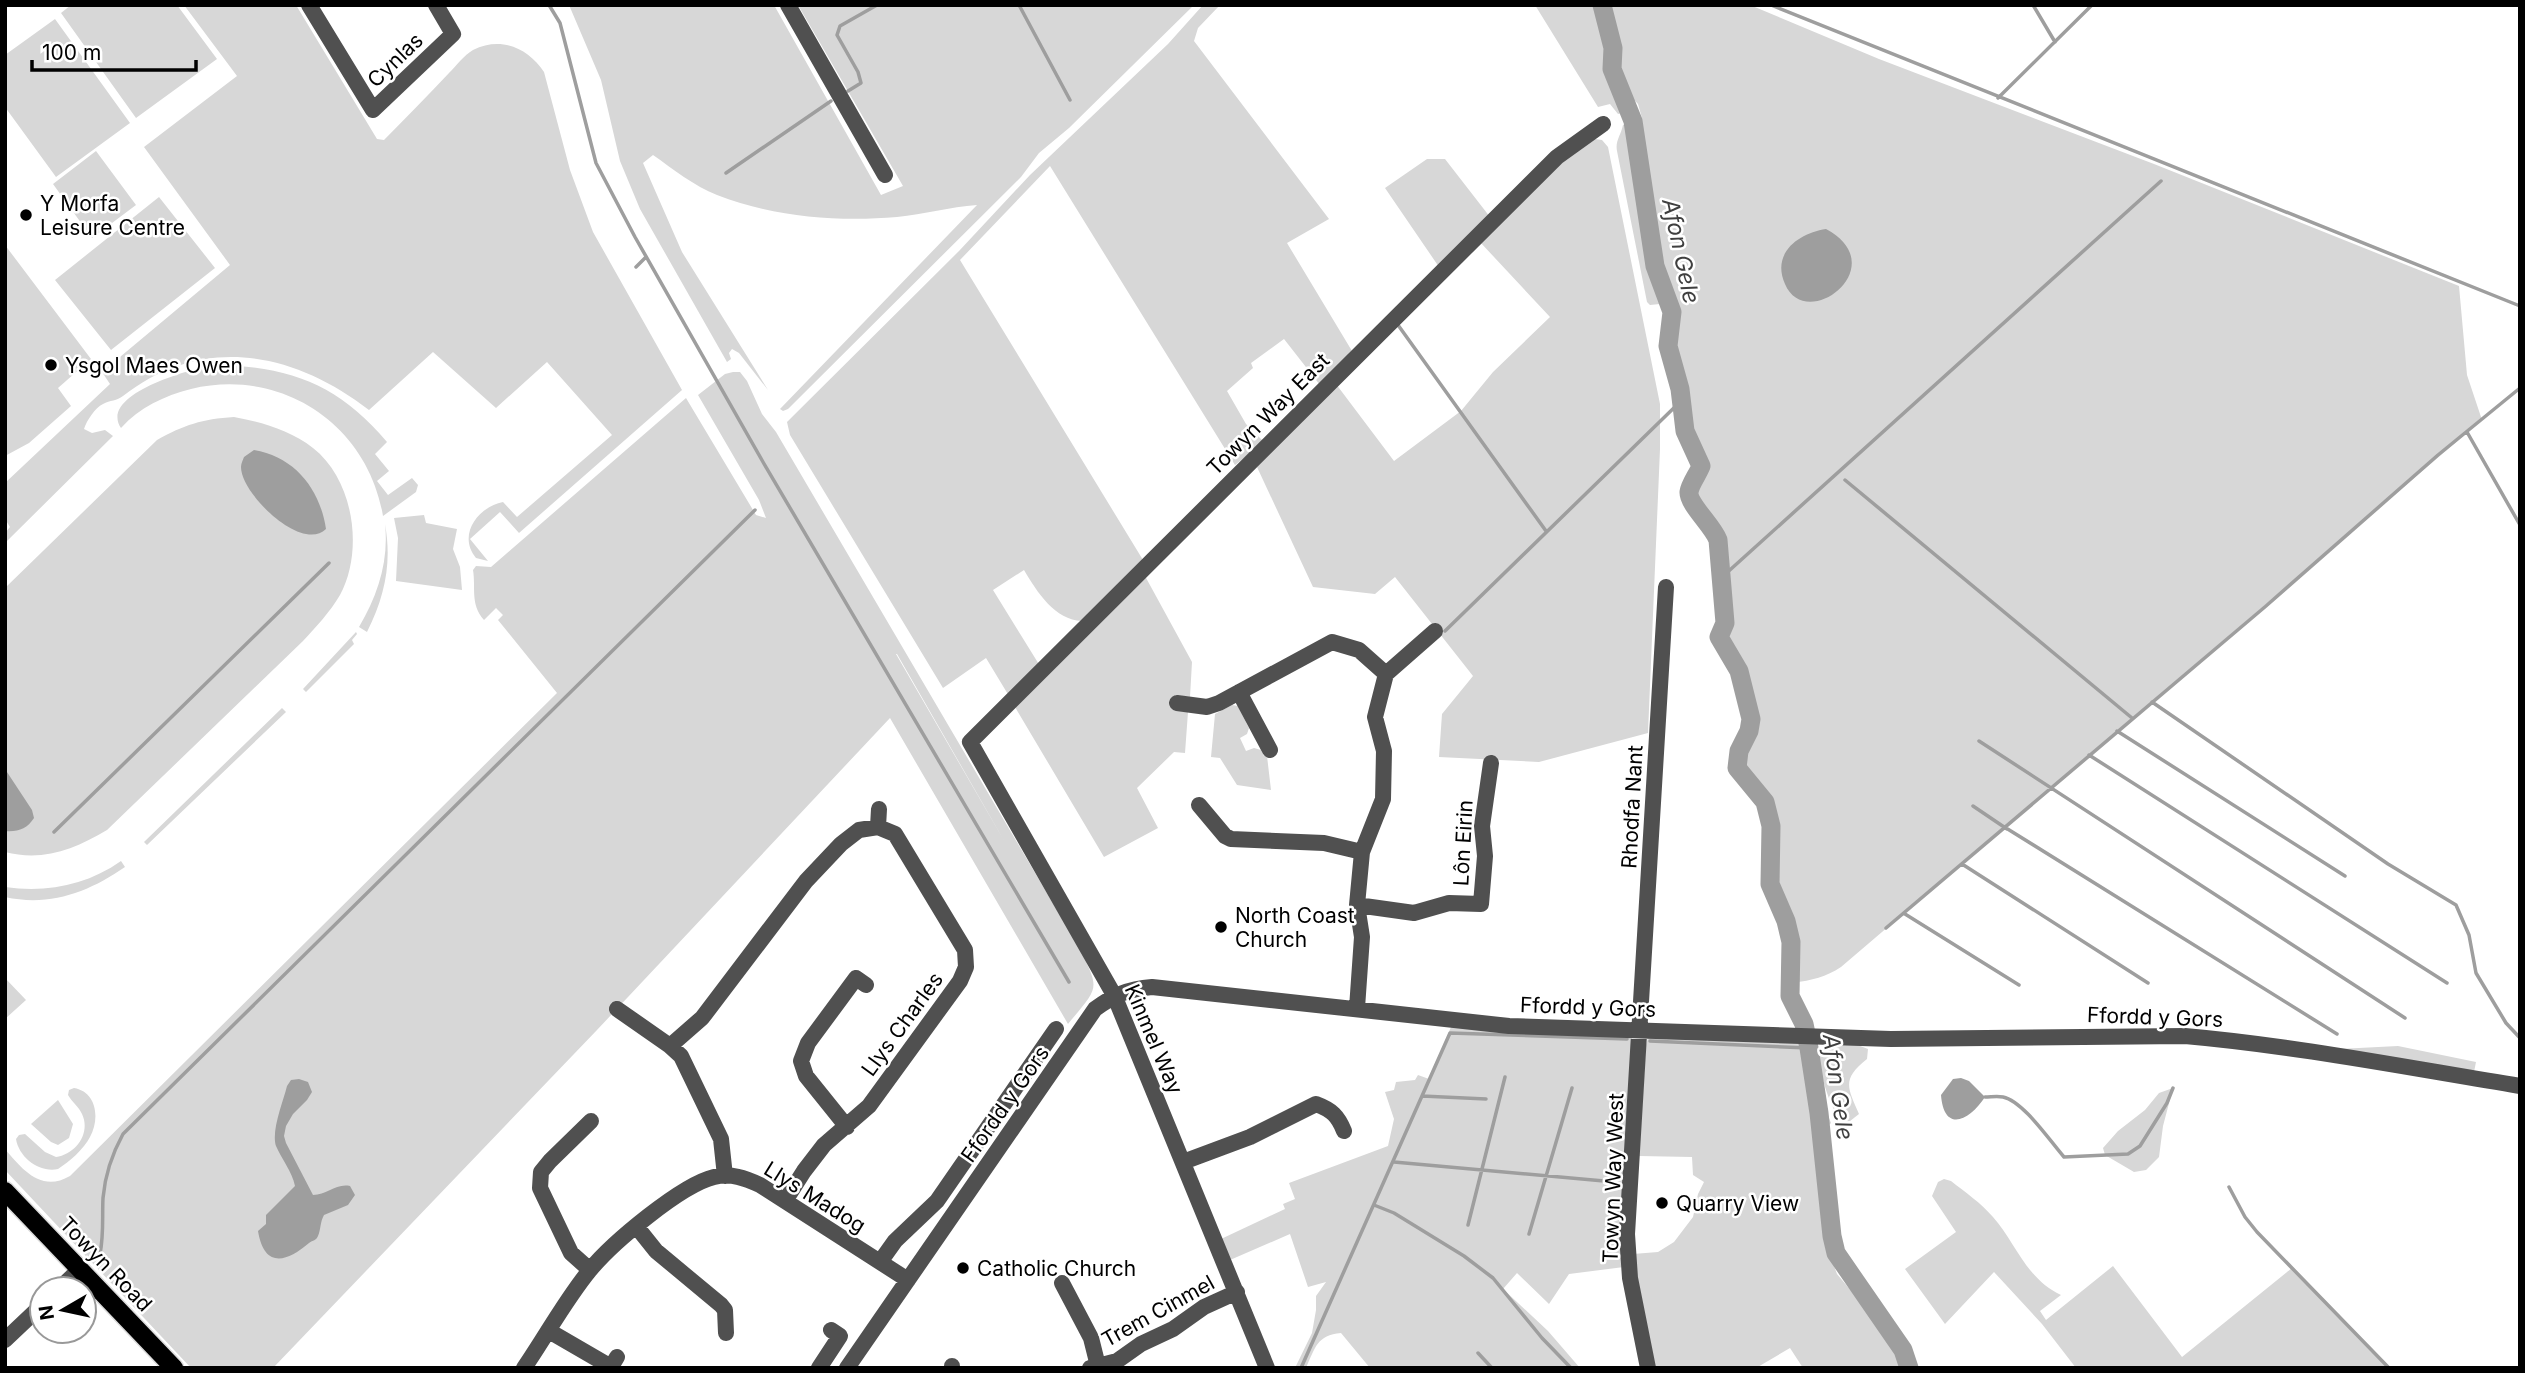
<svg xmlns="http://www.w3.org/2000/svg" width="2525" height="1373" viewBox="0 0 2525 1373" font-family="Inter,sans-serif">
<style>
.green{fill:#d7d7d7;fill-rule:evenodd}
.water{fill:#9e9e9e}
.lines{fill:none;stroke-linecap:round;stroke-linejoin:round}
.stream{stroke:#9e9e9e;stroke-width:3.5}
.river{stroke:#9e9e9e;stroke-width:19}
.major-casing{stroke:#dbdbdb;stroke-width:21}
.minor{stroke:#505050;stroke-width:16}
.major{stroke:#000;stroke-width:18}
.rail{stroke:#000;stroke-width:3.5;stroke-dasharray:10 3.5 2 3.5;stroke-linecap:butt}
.poi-dot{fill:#000;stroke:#fff;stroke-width:2.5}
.labels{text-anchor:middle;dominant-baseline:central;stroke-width:5;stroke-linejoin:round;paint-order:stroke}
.street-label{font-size:21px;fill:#000;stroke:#fff}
.poi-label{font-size:21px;fill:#000;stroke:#fff;text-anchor:start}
.water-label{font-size:23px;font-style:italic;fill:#3f3f3f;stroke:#fff}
</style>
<rect width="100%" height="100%" fill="#fff"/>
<path class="green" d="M 71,5 L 177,5 L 217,59 L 136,118 L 61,13 Z
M 184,5 L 296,5 L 377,139 L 384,140 C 406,118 428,95 449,73 C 456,66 464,55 473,50 C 501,36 528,48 544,72 L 570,170 L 593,232 L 682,390 L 519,533 L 500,512 L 470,539 L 488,561 L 476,558 C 457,535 478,507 503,502 L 517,517 L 612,435 L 547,362 L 496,408 L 433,352 L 369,410 C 293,351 202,334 123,396 C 117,401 110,400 103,404 C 95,408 87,420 84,429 L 92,433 L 105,430 L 113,436 L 5,543 L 5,533 L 10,527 L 5,519 L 5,483 L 110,384 L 102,372 L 230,265 L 144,147 L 237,76 Z
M 569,5 L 774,5 L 881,195 L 903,186 L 798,5 L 1194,5 L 1069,128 L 1039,153 L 1021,177 L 788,409 L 783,411 L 780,409 L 977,205 C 950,207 924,214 897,217 C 837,222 774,217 717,195 C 694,186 673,169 653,155 L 643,163 L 682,252 L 768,390 L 739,353 L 732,349 L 729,353 L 731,359 L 727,362 L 640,209 L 620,161 L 601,80 Z
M 1203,5 L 1220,5 L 1198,28 L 1194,41 L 1329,219 L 1287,243 L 1352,351 L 1320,385 L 1284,339 L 1251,363 L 1253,368 L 1227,391 L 1246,424 L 1264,442 L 1235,465 L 1050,166 L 960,260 L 1143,560 L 1082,621 C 1055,620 1037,592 1024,570 L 993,590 L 1040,666 L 1009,696 L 986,658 L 943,688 L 790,435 L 787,422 L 959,251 L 1030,175 L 1168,44 Z
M 1535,5 L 1599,5 L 1610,49 L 1609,76 L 1625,112 L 1618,114 L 1610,104 L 1598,107 Z
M 1606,5 L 1750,5 L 1879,59 L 2154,164 L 2459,286 L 2467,375 L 2482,420 L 1841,967 C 1826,977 1812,980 1793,983 L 1794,938 L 1774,883 L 1774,830 L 1769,802 L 1743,767 L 1743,753 L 1756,722 L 1755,710 L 1744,670 L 1726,639 L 1723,548 L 1714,523 L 1694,500 L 1695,490 L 1704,469 L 1690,432 L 1683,385 L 1672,347 L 1675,312 L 1658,267 L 1641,151 L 1642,118 L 1638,104 L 1623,88 L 1619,78 L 1616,68 L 1617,48 L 1606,14 Z
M 55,19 L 130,123 L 56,177 L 5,107 L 5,55 Z
M 1628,123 L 1630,125 L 1640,187 L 1639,205 L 1646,225 L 1652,273 L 1661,300 L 1660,304 L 1650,305 L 1647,302 L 1617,151 C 1615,141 1621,135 1623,125 Z
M 1595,139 L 1602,140 L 1608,147 L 1660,404 L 1660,449 L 1648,733 L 1539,762 L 1439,757 L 1442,714 L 1473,676 L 1395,577 L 1375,594 L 1313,587 L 1257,467 L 1336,384 L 1394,461 L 1461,411 L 1493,372 L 1550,317 L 1480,242 L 1562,158 Z
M 96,151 L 136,205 L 92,238 L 53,184 Z
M 1427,159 L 1445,159 L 1490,217 L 1439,267 L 1385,188 Z
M 159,197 L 215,268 L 111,350 L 55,280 Z
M 5,245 L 91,359 L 58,388 L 71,406 L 29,443 L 5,456 Z
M 215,365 C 290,366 339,385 387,442 L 375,454 L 389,471 L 377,481 L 388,495 L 412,478 L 418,485 L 416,492 L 383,516 C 368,425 282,367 191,389 C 164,396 140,407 121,428 C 98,394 193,368 215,365 Z
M 733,372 L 740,372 L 747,381 L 762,414 L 776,432 L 1078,946 C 1101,991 1099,986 1068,1024 L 890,718 L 597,1030 L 273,1368 L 191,1368 L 5,1170 L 5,1149 C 22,1169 41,1193 70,1176 L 557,693 L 498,620 L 503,615 L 496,608 L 484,620 C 470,604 476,588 473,570 L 476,566 L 491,567 L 686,398 L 756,515 L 766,518 L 759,500 L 698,395 L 725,374 ZM 896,654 L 897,654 L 1006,844 Z
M 234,417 C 261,422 290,430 313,448 C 354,480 364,551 340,595 C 330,612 316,627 303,641 L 107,830 C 75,849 43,862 5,852 L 5,588 L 157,440 C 184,425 202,419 234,417 Z
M 424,515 L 426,523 L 457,529 L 453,549 L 460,567 L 462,590 L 396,581 L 398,538 L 394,518 Z
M 385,524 C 392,563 385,596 367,632 L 359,627 C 378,595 389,561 385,524 Z
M 1145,576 L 1192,662 L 1190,697 L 1175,695 L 1174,710 L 1188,712 L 1185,753 L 1174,752 L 1137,788 L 1158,828 L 1104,857 L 1015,707 Z
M 356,632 L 357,634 L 352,640 L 354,644 L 306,692 L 303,689 Z
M 1232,705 L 1238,706 L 1249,728 L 1247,734 L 1240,738 L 1246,751 L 1254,748 L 1261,750 L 1264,756 L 1267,756 L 1271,790 L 1237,785 L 1220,758 L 1211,757 L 1215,714 Z
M 282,708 L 286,712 L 147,845 L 144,842 Z
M 121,861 L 125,867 C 89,892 50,907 5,897 L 5,887 C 47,893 87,885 121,861 Z
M 5,978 L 26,1000 L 5,1019 Z
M 1451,1027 L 1632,1037 L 1624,1267 L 1569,1274 L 1549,1304 L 1517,1273 L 1503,1289 L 1548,1331 L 1580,1368 L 1370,1368 L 1341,1333 C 1317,1335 1315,1348 1306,1368 L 1295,1368 L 1312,1333 L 1316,1310 L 1316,1296 L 1326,1282 L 1308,1287 L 1290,1234 L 1230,1260 L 1221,1239 L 1285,1209 L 1283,1204 L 1295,1199 L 1289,1183 L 1388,1146 L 1394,1119 L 1385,1092 L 1394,1090 L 1396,1082 L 1415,1080 L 1418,1075 L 1429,1079 Z
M 1648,1038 L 1804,1043 L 1831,1258 L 1837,1274 L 1883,1329 L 1904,1368 L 1803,1368 L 1790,1348 L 1756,1368 L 1653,1368 L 1633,1254 L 1658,1252 L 1674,1242 L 1693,1217 L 1698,1194 L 1704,1182 L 1693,1175 L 1692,1157 L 1639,1156 L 1646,1045 Z
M 1810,1043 L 1814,1050 L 1823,1103 L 1831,1123 L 1826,1128 Z
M 1826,1044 L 1855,1044 L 1868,1049 L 1867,1059 C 1842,1079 1847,1087 1859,1114 L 1845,1125 C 1833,1117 1817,1069 1820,1055 C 1821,1051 1824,1048 1826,1044 Z
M 2398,1046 L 2476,1062 L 2474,1072 L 2339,1049 Z
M 74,1088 C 97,1092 100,1119 90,1137 C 84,1149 69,1162 58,1169 C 40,1173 19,1158 16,1139 L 19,1135 L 25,1134 L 45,1152 L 56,1157 C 76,1154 91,1133 82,1114 C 79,1107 72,1102 68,1095 L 69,1090 Z
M 2173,1088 L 2163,1126 L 2159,1157 L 2146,1170 L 2134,1172 L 2105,1155 L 2103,1148 L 2118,1131 L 2145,1110 L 2159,1093 Z
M 58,1100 L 73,1124 L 69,1138 L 58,1145 L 51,1142 L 31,1124 Z
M 1944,1179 L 1951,1181 C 1965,1192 1981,1203 1993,1217 C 2016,1243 2026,1279 2061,1295 L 2040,1311 L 2046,1320 L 2113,1266 L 2182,1357 L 2292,1268 L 2389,1368 L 2076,1368 L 2042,1324 L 1994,1272 L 1945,1324 L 1905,1269 L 1956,1232 L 1932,1196 L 1938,1182 Z"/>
<path class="water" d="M 1826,229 C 1895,266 1806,334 1785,284 C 1771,253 1799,233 1826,229 Z
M 254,450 C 295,457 320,489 326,529 C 302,553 241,494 241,467 C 241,463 243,460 244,457 Z
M 5,769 L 32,810 L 34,818 C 27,829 18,832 5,831 Z
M 1961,1078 L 1969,1081 L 1985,1097 C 1970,1120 1944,1134 1941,1095 L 1953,1079 Z
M 299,1079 L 308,1082 L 312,1092 L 307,1100 L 293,1114 L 286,1126 L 284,1136 L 286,1143 L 313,1195 C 327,1195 336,1183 350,1186 L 355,1195 L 348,1205 L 324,1215 C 320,1222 321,1229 318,1236 C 316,1241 313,1240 309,1243 C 286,1263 264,1268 258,1231 L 266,1224 L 266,1215 L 295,1186 C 292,1171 282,1160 276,1146 C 271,1131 283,1102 287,1086 L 291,1080 Z"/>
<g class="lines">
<path class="stream" d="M 549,5 L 560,23 L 596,163 L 635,237 L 763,462 L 1069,982
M 1019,5 L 1070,100
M 1771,5 L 2520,306
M 2033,5 L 2055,42
M 848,91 L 861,83 L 858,72 L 837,35 L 840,26 L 877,5
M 1998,98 L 2092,5
M 726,173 L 831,101
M 636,267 L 646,257
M 1398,325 L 1546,531
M 2467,432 L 2520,525
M 1845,480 L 2132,718
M 1721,578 L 2161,181
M 1445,631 L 1682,400
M 2152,702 L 2388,864 L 2456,905 L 2469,935 L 2476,973 L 2506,1023 L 2520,1038
M 2117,731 L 2345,876
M 1979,741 L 2405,1018
M 2089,755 L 2447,983
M 1973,806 L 2007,829
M 2006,828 L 2337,1034
M 54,832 L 329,563
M 1962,864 L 2148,983
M 1905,914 L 2019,985
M 1886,928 L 2266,606 L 2438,455 L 2520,388
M 1650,1041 L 1809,1048
M 1422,1096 L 1486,1099
M 1985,1097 C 1991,1097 1997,1096 2003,1097 C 2023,1101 2050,1141 2064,1157 L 2128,1154 L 2140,1146 L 2167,1103 L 2173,1088
M 1394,1162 L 1615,1182
M 2229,1187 L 2245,1217 L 2257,1232 L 2389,1368
M 1374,1205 L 1394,1213 L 1464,1256 L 1493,1278 L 1542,1338 L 1571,1368
M 1468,1225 L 1505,1077
M 1529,1234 L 1572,1088
M 100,1254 C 104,1234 102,1218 103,1198 C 105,1175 112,1154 123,1134 L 755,510
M 1478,1353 L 1492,1368
M 1301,1368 L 1450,1033 L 1627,1039"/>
<path class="river" d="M 1602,5 L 1613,48 L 1612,69 L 1633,121 L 1655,266 L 1672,312 L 1668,346 L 1680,389 L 1685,431 L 1701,466 C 1698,474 1690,484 1689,492 C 1688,504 1713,526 1718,540 L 1725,623 L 1719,637 L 1739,671 L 1751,719 L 1749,731 L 1739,751 L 1737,768 L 1765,802 L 1771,826 L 1770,884 L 1786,921 L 1791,942 L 1790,996 L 1804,1024 L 1809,1048 L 1819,1113 L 1832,1236 L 1836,1253 L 1903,1350 L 1909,1368"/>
<defs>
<path id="major" d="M 5,1191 L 174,1368"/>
</defs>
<use href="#major" class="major-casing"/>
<path class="minor" d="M 309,5 L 373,110 L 453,34 L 436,5
M 788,5 L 885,175
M 1239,692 L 1270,750
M 1177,703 L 1207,707 L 1219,703 L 1332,642 L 1359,650 L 1386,674
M 1199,805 L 1225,836 L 1231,839 L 1324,843 L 1362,852
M 878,827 L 879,809
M 1357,905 L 1414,913 L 1449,903 L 1481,904 L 1485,856 L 1482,826 L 1491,763
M 1357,1008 L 1362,937 L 1357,905 L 1362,852 L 1383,799 L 1384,751 L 1375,717 L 1386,674 L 1435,631
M 617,1009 L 670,1046 L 681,1056 L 721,1139 L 725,1176
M 670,1046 L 702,1018 L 806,881 L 841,844 L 859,830 L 878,827 L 895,834 L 965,950 L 966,967 L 960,981 L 869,1106 L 824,1145 L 804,1171 L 785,1201
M 847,1127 L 806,1076 L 801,1061 L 808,1043 L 856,978 L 866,985
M 1183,1162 L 1250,1137 L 1316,1104 C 1332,1110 1338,1116 1344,1131
M 636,1226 L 656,1251 L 721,1305 L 725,1310 L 726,1333
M 880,1262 L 895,1241 L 937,1201 L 1056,1029
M 590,1270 L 571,1253 L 540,1188 L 541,1172 L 550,1161 L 591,1121
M 1062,1283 L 1091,1338 L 1098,1366
M 59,1289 L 80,1269
M 549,1331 L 611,1367 L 617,1357
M 5,1340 L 42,1305
M 952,1366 L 952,1368
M 524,1368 C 546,1336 566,1299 590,1270 C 612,1243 681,1185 714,1177 C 731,1173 745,1178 760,1185 L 908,1280
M 819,1368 L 840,1336 L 831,1330
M 847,1368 L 1095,1009 C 1114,995 1128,989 1152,987 L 1509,1026 L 1891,1039 L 2185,1036 C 2297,1046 2409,1068 2520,1086
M 1090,1368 L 1117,1361 L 1141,1344 L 1173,1329 L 1204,1307 L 1237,1292
M 1267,1368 L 1114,995 L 970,742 L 1557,157 L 1603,124
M 1648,1368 L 1630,1278 L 1627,1234 L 1666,587"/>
<use href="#major" class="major"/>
<path class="rail" d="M 5,1074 L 5,1083"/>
</g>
<g class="poi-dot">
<circle cx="26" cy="215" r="7"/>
<circle cx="51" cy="365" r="7"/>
<circle cx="1221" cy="927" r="7"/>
<circle cx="1662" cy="1203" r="7"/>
<circle cx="963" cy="1268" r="7"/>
</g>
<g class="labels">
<g class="street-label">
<text transform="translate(395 60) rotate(-44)">Cynlas</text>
<text transform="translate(1268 414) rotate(-45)">Towyn Way East</text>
<text transform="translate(1632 807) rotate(-87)">Rhodfa Nant</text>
<text transform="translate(1463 843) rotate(-87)">Lôn Eirin</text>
<text transform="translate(1588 1007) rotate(2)">Ffordd y Gors</text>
<text transform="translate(2155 1017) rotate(2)">Ffordd y Gors</text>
<text transform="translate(902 1024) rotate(-54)">Llys Charles</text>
<text transform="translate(1154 1039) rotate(67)">Kinmel Way</text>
<text transform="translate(1005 1104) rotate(-55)">Ffordd y Gors</text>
<text transform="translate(1613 1178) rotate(-88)">Towyn Way West</text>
<text transform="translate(815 1197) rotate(32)">Llys Madog</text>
<text transform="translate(106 1264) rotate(46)">Towyn Road</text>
<text transform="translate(1158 1311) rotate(-29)">Trem Cinmel</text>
</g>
<g class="poi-label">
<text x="40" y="203">Y Morfa<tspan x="40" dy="24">Leisure Centre</tspan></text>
<text x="65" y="365">Ysgol Maes Owen</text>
<text x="1235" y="915">North Coast<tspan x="1235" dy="24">Church</tspan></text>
<text x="1676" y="1203">Quarry View</text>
<text x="977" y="1268">Catholic Church</text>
</g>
<g class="water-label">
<text transform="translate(1681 251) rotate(78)">Afon Gele</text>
<text transform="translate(1838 1087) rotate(82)">Afon Gele</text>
</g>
</g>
<rect width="2525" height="1373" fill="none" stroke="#000000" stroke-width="14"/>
<g transform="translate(63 1310) rotate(261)"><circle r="33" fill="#ffffff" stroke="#999999" stroke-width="2"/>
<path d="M0-5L12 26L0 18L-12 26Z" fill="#000000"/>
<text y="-10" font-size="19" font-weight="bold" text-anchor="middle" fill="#000000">N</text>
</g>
<path d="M32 60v10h164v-10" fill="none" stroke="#000000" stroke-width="3.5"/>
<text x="42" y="60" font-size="21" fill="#000000" stroke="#ffffff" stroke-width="5" paint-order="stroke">100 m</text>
</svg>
